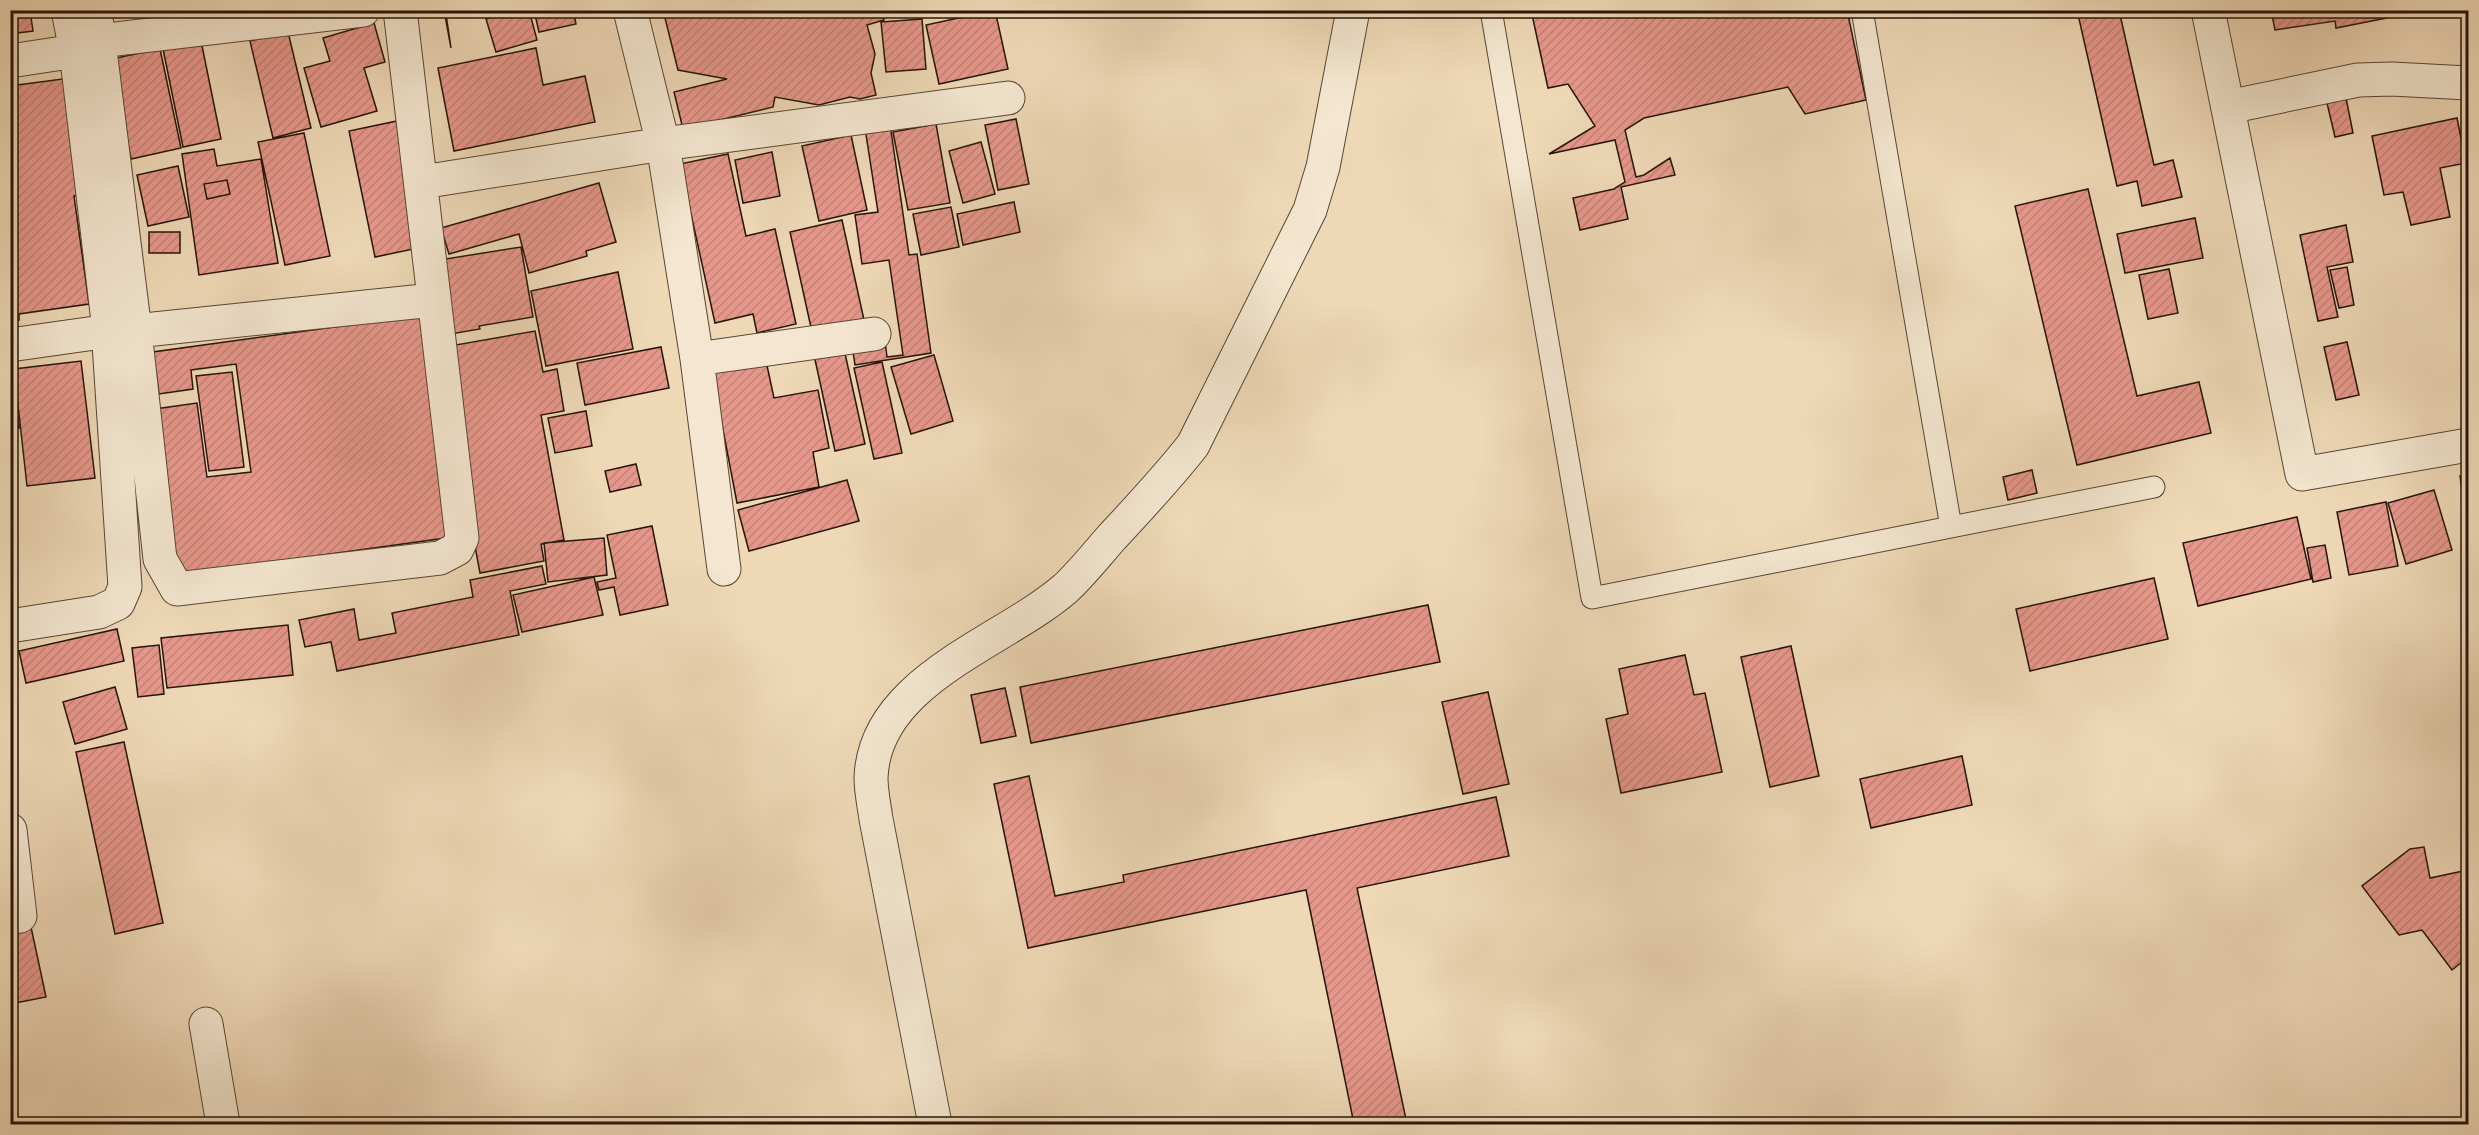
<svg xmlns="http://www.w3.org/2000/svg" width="2479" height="1135" viewBox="0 0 2479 1135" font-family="Vollkorn,serif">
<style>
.building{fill:url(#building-hatch);stroke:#26150a;stroke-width:1.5}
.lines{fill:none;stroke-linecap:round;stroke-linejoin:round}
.lane-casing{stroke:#584635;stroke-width:23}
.street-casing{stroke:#584635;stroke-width:35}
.lane{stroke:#f4e6d0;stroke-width:21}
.street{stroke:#f4e6d0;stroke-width:33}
</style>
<defs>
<pattern id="building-hatch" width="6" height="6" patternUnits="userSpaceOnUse" patternTransform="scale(1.5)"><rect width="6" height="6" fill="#e6978b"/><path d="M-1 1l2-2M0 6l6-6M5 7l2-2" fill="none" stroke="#c58177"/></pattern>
</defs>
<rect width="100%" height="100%" fill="#eed8b6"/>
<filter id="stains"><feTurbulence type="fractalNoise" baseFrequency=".00333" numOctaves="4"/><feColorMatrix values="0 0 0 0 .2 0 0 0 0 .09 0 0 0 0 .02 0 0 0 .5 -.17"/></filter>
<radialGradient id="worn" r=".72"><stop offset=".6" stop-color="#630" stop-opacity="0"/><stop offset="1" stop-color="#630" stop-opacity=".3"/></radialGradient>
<path class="building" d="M 10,10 L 30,10 L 33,31 L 10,34 Z
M 444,10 L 469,10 L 446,14 L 451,48 Z
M 516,10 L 529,10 L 537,40 L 496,52 L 486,19 Z
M 534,10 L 573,10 L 576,24 L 539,32 Z
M 663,10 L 882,10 L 884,20 L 867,25 L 875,54 L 871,73 L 876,95 L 860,99 L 850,97 L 819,105 L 775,97 L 773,107 L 683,129 L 674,92 L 727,79 L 678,70 Z
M 927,10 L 955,10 L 928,17 Z
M 995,10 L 1008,69 L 939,84 L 926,25 Z
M 1531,10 L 1847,10 L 1866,100 L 1805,114 L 1788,87 L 1644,118 L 1625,130 L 1636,177 L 1644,175 L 1670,158 L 1675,175 L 1621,187 L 1628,219 L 1580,230 L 1573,198 L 1614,189 L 1625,182 L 1615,140 L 1549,154 L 1595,126 L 1568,84 L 1548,88 Z
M 2077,10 L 2119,10 L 2154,165 L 2173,160 L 2182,197 L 2142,206 L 2137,181 L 2117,186 Z
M 2271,10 L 2427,10 L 2336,28 L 2335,21 L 2275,30 Z
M 922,19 L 926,69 L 886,72 L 881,22 Z
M 374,23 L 385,62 L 364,68 L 377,111 L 321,127 L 304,68 L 330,61 L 323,38 Z
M 288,32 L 311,128 L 273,138 L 250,41 Z
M 201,41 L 221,139 L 183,147 L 163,49 Z
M 536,48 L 543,85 L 585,76 L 595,122 L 454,151 L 438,68 Z
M 160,49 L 181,148 L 131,159 L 111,59 Z
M 70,78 L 86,195 L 74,196 L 89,304 L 19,314 L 19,320 L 10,321 L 10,86 Z
M 2346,98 L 2353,133 L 2335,137 L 2327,103 Z
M 2457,118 L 2466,163 L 2440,168 L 2450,217 L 2411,225 L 2403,192 L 2384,195 L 2372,136 Z
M 1016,119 L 1029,184 L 998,190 L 985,125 Z
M 397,121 L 423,247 L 375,257 L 349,131 Z
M 890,124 L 909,255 L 917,254 L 931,353 L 855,365 L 852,345 L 885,341 L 887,357 L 903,355 L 889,260 L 862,264 L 855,215 L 878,212 L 865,128 Z
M 936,124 L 950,203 L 908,210 L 893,132 Z
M 304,133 L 330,256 L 285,265 L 258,142 Z
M 851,135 L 867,210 L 819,221 L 802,146 Z
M 981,142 L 995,194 L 963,203 L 949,151 Z
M 214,149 L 217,166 L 261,159 L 278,263 L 199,275 L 182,154 Z
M 772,152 L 780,196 L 743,203 L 735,160 Z
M 728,154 L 746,236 L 775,229 L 796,324 L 757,333 L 753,314 L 715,323 L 680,164 Z
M 178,166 L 189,217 L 148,226 L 137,175 Z
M 227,180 L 230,194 L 207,199 L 204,184 Z
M 599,183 L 616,242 L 586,251 L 587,256 L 529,273 L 519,234 L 449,254 L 441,228 Z
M 2088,189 L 2137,396 L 2199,382 L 2211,433 L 2077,465 L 2015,206 Z
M 1014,202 L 1020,232 L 963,245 L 957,214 Z
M 951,207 L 959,247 L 921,255 L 913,214 Z
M 2195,218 L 2203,258 L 2125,273 L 2117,234 Z
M 842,220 L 864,320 L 812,332 L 790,232 Z
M 2346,225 L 2353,262 L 2327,267 L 2338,317 L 2318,321 L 2300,235 Z
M 149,232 L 180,232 L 180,253 L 149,253 Z
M 521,247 L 533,317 L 479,326 L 480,329 L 445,335 L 433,261 Z
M 2347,267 L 2354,305 L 2339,308 L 2330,270 Z
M 2169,269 L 2178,313 L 2148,319 L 2139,275 Z
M 618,272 L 633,349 L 546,366 L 531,291 Z
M 422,315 L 453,537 L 178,575 L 155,409 L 197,403 L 207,477 L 251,472 L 236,364 L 191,370 L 193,389 L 159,394 L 153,352 Z
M 535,331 L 543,372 L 557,369 L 564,411 L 541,415 L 564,540 L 541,544 L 544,561 L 480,573 L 465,493 L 444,347 Z
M 2347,342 L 2359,395 L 2336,400 L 2324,347 Z
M 661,347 L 669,388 L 585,405 L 577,363 Z
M 844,349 L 865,444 L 835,451 L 814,355 Z
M 934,355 L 953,421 L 911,434 L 891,367 Z
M 10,358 L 19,428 L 10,428 Z
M 81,361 L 95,478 L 27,486 L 14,369 Z
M 766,361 L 774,398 L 818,390 L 829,448 L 813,452 L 819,487 L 737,503 L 712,372 Z
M 882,362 L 902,453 L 874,459 L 854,368 Z
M 232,372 L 244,467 L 209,471 L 196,376 Z
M 586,411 L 592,446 L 555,453 L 548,418 Z
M 636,464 L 641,485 L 610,492 L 605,471 Z
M 2032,470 L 2037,493 L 2008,500 L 2003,477 Z
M 2468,474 L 2468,531 L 2460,476 Z
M 847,480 L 859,521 L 749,551 L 738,510 Z
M 2434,490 L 2452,550 L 2406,564 L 2388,503 Z
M 2386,502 L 2398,566 L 2349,575 L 2337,512 Z
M 2297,517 L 2311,579 L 2198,606 L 2183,543 Z
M 652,526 L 668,605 L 620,615 L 614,587 L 599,590 L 597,582 L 616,578 L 607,535 Z
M 604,538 L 607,575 L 548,582 L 544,543 Z
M 2325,545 L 2331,578 L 2313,582 L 2307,548 Z
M 542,566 L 546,584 L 510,591 L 519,635 L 337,671 L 331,642 L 305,647 L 299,620 L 354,609 L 359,640 L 396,633 L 392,613 L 473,597 L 470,580 Z
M 594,577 L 603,615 L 522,632 L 513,595 Z
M 2154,578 L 2168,639 L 2030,671 L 2016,609 Z
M 1428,605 L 1440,662 L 1031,743 L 1020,687 Z
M 288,625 L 293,675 L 167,688 L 161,638 Z
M 117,629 L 124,661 L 26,683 L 19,651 Z
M 159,645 L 164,694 L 138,697 L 132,648 Z
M 1791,646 L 1819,776 L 1770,787 L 1741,657 Z
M 1685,655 L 1694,695 L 1705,693 L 1722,772 L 1621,793 L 1606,719 L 1628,714 L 1619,669 Z
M 115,687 L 127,729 L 75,744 L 63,702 Z
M 1005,688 L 1016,736 L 981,743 L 971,695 Z
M 1488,692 L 1509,784 L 1463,794 L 1442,702 Z
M 124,742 L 163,923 L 115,934 L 76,752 Z
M 1962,756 L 1972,805 L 1871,828 L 1860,779 Z
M 1029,776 L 1055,896 L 1124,882 L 1123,875 L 1496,797 L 1509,856 L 1357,888 L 1407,1124 L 1354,1124 L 1306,890 L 1028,948 L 994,784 Z
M 2424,847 L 2430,878 L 2468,870 L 2468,957 L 2452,970 L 2422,930 L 2399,935 L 2362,886 L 2410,849 Z
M 31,927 L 46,997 L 10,1004 L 10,931 Z"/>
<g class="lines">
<defs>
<path id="lane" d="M 1491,10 L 1592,598 L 1951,527 L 1862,10
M 1951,527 L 2154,487"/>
<path id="street" d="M 95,10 L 135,331 L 160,559 L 177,589 L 440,558 L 457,549 L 462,538 C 441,362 422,186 400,10
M 630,10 L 663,144 L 1008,98
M 2208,10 L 2302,474 L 2468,445
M 99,41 L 363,10
M 10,61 L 76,51
M 2228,107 L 2358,80 L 2392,79 L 2468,83
M 422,182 L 663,144 L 697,359 L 724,569
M 135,331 L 433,300
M 10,345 L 109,331
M 697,359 L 874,334
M 10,626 L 99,612 L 118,603 L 125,587 L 107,313 L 76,51 L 68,10
M 10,830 L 20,916 L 10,917
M 206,1024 L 223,1124
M 935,1124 L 876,819 C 874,805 871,791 871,778 C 874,680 1003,643 1066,588 C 1082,573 1097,554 1112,537 C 1140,507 1168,477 1193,445 L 1310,210 L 1323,167 L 1353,10"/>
</defs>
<use href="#lane" class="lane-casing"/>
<use href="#street" class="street-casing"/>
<use href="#lane" class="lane"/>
<use href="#street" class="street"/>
</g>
<rect width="2479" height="1135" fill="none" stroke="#eed8b6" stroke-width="36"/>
<rect x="12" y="12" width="2455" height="1111" fill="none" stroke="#26150a" stroke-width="3"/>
<rect x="18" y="18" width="2443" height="1099" fill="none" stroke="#26150a" stroke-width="1.5"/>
<rect width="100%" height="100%" filter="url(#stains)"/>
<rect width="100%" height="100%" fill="url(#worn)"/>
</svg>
